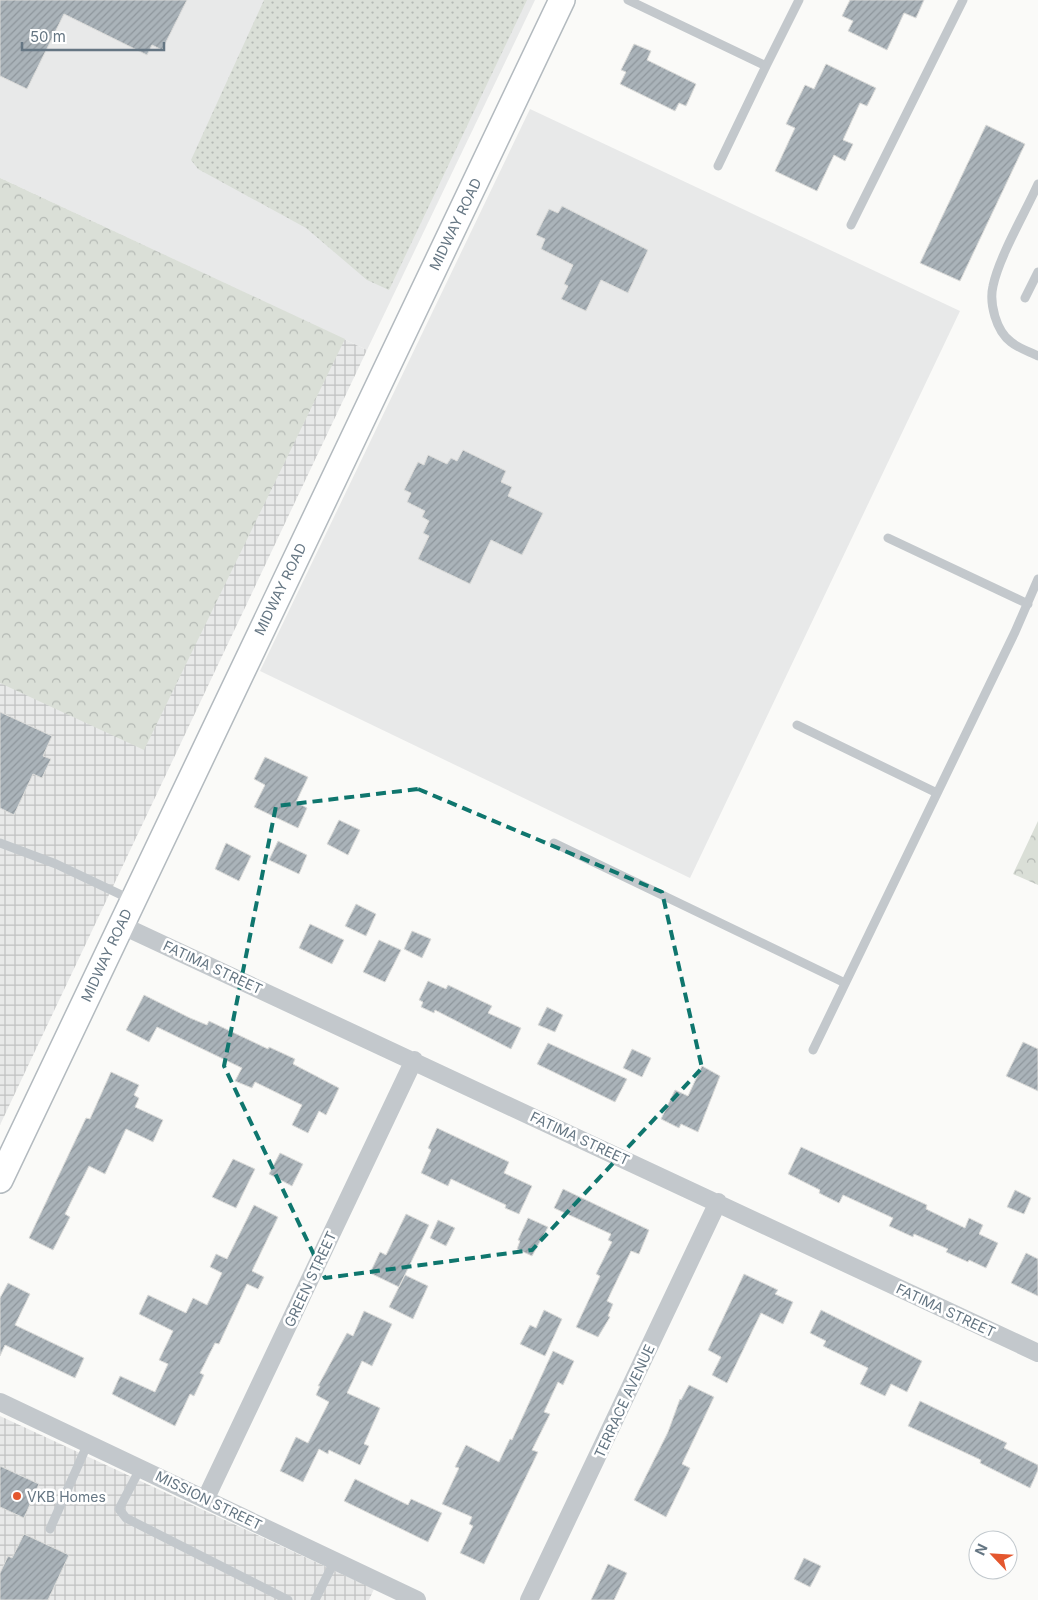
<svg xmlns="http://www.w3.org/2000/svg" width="1038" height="1600" viewBox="0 0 1038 1600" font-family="Inter,sans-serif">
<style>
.built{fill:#e8e9e9}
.industrial{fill:url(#industrial-grid)}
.grass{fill:url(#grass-dots)}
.forest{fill:url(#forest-crowns)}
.building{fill:url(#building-hatch);stroke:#dcdcda}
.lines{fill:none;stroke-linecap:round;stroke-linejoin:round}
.secondary-casing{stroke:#b3babf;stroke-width:28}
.service{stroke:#c3c8cc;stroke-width:9}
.minor{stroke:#c3c8cc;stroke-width:18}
.secondary{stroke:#fff;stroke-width:25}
.marked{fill:none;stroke:#0f766e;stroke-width:4;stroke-dasharray:10 6;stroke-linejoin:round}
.poi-dot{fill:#e4572e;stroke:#fff;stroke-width:2}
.labels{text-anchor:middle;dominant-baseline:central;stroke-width:5;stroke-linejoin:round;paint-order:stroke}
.street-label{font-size:14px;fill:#657683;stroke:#fff}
.poi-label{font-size:14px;fill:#657683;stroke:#fff;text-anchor:start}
</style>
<defs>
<pattern id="industrial-grid" width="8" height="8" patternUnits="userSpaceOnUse" patternTransform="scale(1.25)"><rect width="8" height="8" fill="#e8e9e9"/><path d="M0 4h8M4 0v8" fill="none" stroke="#c0c1c2"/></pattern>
<pattern id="grass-dots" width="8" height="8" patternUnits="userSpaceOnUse" patternTransform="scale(1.25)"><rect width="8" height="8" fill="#dadfd7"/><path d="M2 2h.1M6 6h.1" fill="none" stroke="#b4b9b4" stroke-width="1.8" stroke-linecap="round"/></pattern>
<pattern id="forest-crowns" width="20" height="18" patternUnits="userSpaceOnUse" patternTransform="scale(1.25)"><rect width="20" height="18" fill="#dadfd7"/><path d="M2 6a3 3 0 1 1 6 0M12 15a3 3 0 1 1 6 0" fill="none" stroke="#b4b9b4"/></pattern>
<pattern id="building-hatch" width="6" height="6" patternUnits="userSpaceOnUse" patternTransform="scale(1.25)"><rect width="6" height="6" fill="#aab3b9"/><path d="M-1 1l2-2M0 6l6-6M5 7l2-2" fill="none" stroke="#8e969c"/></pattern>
</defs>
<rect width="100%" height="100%" fill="#fafaf8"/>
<path class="built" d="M 0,0 L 535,0 L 367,350 L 0,178 Z
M 530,109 L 960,311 L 690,878 L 260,671 Z"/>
<path class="industrial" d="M 0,178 L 367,350 L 0,1125 Z
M 0,1416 L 374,1589 L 369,1600 L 0,1600 Z"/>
<path class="grass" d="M 264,0 L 527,0 L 389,290 L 367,280 L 306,228 L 198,169 L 191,160 Z"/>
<path class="forest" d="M 0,178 L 345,339 L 144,750 L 0,683 Z
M 1038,821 L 1038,885 L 1013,874 Z"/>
<path class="building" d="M 0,0 L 187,0 L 162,50 L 152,45 L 147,55 L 64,14 L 27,89 L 0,76 Z
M 850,0 L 924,0 L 916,18 L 904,13 L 887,50 L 848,31 L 853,21 L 842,16 Z
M 634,44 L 651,51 L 647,60 L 696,84 L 686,106 L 679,103 L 675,111 L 620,84 L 626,72 L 621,70 Z
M 826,64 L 876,88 L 867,106 L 860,103 L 843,140 L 853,144 L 845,161 L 834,155 L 817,191 L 775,171 L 795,128 L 786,124 L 805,85 L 814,89 Z
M 986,125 L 1025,144 L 960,281 L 920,263 Z
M 562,206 L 648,250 L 628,293 L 601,280 L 586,311 L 561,299 L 568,286 L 564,284 L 573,265 L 541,249 L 545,239 L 536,235 L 549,209 L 558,213 Z
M 463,450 L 506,471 L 501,482 L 512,487 L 508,496 L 543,513 L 522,555 L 491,540 L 470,584 L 418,559 L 429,536 L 423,533 L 429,521 L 422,517 L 425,511 L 407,502 L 411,493 L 404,490 L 418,462 L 424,465 L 428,455 L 447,464 L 451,458 L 457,461 Z
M 0,712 L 52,736 L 43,756 L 51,759 L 42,778 L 33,774 L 14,815 L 0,808 Z
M 265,757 L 308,777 L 296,802 L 307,808 L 298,828 L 254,807 L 265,785 L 254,779 Z
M 339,820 L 360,830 L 348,855 L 327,844 Z
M 278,841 L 307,855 L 299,874 L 269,860 Z
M 226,843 L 251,856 L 239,881 L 215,869 Z
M 356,904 L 376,914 L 366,936 L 345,926 Z
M 310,924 L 344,940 L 332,964 L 299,948 Z
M 412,931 L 431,939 L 422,958 L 404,949 Z
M 379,940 L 401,950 L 385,982 L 363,972 Z
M 428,981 L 446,989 L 448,985 L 492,1006 L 488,1013 L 521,1028 L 511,1049 L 435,1010 L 434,1013 L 421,1007 L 423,1002 L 419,1000 Z
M 144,995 L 190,1018 L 207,1025 L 209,1021 L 268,1049 L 269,1047 L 295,1059 L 293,1064 L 339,1088 L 326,1115 L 319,1111 L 308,1133 L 292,1125 L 302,1105 L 255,1082 L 252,1088 L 235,1081 L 242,1068 L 157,1027 L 149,1042 L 126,1030 Z
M 547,1007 L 563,1015 L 555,1032 L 538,1025 Z
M 1023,1042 L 1038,1049 L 1038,1091 L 1006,1076 Z
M 548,1043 L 627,1079 L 615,1102 L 537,1064 Z
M 632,1049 L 651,1058 L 642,1077 L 623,1068 Z
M 702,1066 L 720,1076 L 698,1132 L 681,1124 L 679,1128 L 661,1119 L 675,1090 L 688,1096 Z
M 111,1072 L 139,1085 L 134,1095 L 139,1098 L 135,1107 L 163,1120 L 153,1142 L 126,1129 L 105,1174 L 89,1166 L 65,1214 L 70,1217 L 53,1250 L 29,1238 L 86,1118 L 90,1119 Z
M 437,1128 L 509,1162 L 504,1173 L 532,1186 L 519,1214 L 505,1208 L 506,1205 L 451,1179 L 448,1186 L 421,1173 L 431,1150 L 428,1148 Z
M 801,1147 L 927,1205 L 926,1209 L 965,1228 L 969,1218 L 983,1225 L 979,1234 L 998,1243 L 986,1268 L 969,1260 L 968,1262 L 946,1252 L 948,1249 L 914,1234 L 913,1237 L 889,1226 L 893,1218 L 843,1195 L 839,1203 L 819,1193 L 820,1190 L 788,1174 Z
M 280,1153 L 303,1164 L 292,1186 L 269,1174 Z
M 233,1159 L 255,1169 L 236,1208 L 212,1197 Z
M 563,1189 L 649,1230 L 639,1254 L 631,1251 L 607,1301 L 613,1304 L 608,1316 L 610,1317 L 598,1337 L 576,1327 L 600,1276 L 596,1274 L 612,1242 L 608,1240 L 611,1234 L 554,1208 Z
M 1015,1190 L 1031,1198 L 1024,1214 L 1007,1207 Z
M 254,1205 L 278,1217 L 252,1271 L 264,1277 L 258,1289 L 247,1284 L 219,1344 L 215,1343 L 200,1373 L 204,1375 L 194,1396 L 190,1394 L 175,1426 L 112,1394 L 120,1376 L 155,1392 L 168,1364 L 159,1360 L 173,1331 L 139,1314 L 148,1295 L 186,1313 L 193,1298 L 207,1305 L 222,1273 L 210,1267 L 216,1254 L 227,1259 Z
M 406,1214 L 429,1225 L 399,1287 L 370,1273 L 380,1252 L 386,1255 Z
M 528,1218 L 548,1227 L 532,1256 L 517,1249 L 520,1241 L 518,1240 Z
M 438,1220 L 455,1228 L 446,1246 L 430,1238 Z
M 1026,1253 L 1038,1259 L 1038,1296 L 1011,1283 Z
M 744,1274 L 778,1290 L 775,1294 L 793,1302 L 783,1324 L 761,1313 L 727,1383 L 712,1375 L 721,1357 L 708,1350 Z
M 405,1275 L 428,1286 L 413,1319 L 389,1307 Z
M 8,1283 L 30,1294 L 15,1325 L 84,1358 L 75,1378 L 5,1345 L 0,1356 L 0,1298 Z
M 544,1310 L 562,1319 L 545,1356 L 520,1344 L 530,1325 L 536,1328 Z
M 821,1310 L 922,1361 L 907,1392 L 891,1384 L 885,1396 L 860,1384 L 868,1368 L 823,1346 L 826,1341 L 810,1333 Z
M 364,1311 L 392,1324 L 372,1366 L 362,1361 L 347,1393 L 380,1408 L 364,1444 L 369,1446 L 360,1465 L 329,1450 L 328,1454 L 319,1449 L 303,1482 L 280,1471 L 296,1437 L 308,1443 L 329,1402 L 316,1395 L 320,1386 L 318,1386 L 347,1333 L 353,1336 Z
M 553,1351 L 574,1361 L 563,1385 L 558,1382 L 544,1412 L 550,1414 L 532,1450 L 538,1452 L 484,1564 L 460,1553 L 473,1526 L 469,1524 L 472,1517 L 442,1504 L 459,1468 L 455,1467 L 466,1445 L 499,1462 L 510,1439 L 512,1440 Z
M 689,1385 L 714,1397 L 682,1464 L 690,1468 L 666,1517 L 634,1500 L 668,1432 L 680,1399 L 681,1400 Z
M 920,1401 L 1007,1443 L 1004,1448 L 1038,1465 L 1038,1470 L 1030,1488 L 980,1463 L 981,1460 L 908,1426 Z
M 0,1466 L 39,1484 L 24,1518 L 0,1507 Z
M 355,1479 L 408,1505 L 411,1499 L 442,1513 L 428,1542 L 344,1501 Z
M 24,1534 L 69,1555 L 48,1600 L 0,1600 L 0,1573 L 8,1556 L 12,1558 Z
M 804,1558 L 821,1566 L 810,1587 L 794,1579 Z
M 608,1564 L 627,1573 L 614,1600 L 591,1600 Z"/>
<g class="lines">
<defs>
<path id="secondary" d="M 0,1180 L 562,0"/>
</defs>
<use href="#secondary" class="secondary-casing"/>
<path class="service" d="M 628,0 L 766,66 L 799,0
M 718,166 L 766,66
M 1038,184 C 1025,213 999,257 993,286 C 989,303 996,331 1011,342 C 1018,348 1030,352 1038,356
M 851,225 L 963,0
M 1025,298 L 1038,272
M 888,538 L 1028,604
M 797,725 L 937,793
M 0,843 L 56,864 L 132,900
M 554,843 L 845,983
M 813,1050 L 1015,632 L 1038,579
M 141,1467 L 119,1509 L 126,1518 L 288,1600
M 50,1529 L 88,1443
M 315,1600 L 335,1560"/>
<path class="minor" d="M 121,925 L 1038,1353
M 0,1402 L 417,1600
M 206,1498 L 414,1060
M 529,1600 L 718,1202"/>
<use href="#secondary" class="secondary"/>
</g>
<path class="marked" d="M 418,789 L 662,892 L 702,1068 L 532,1250 L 325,1278 L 224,1066 L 276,806 Z"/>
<circle class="poi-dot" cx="17" cy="1496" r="5"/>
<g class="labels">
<g class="street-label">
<text transform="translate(455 224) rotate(-64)">MIDWAY ROAD</text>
<text transform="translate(280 589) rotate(-64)">MIDWAY ROAD</text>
<text transform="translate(106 955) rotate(-65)">MIDWAY ROAD</text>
<text transform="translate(213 967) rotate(25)">FATIMA STREET</text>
<text transform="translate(580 1138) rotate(25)">FATIMA STREET</text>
<text transform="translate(310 1279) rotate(-65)">GREEN STREET</text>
<text transform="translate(946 1310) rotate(25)">FATIMA STREET</text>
<text transform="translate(624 1401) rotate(-65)">TERRACE AVENUE</text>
<text transform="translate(209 1500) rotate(26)">MISSION STREET</text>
</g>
<g class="poi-label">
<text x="27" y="1496">VKB Homes</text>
</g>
</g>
<g transform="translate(993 1555) rotate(295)"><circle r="24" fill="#ffffff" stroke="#c1c8cd"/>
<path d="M0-4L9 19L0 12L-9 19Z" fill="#e4572e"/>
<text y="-8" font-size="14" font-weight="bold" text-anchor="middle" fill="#657683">N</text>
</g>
<path d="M22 42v8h142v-8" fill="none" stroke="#657683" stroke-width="2.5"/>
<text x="30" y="42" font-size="15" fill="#657683" stroke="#ffffff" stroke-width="4" paint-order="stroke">50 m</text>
</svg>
